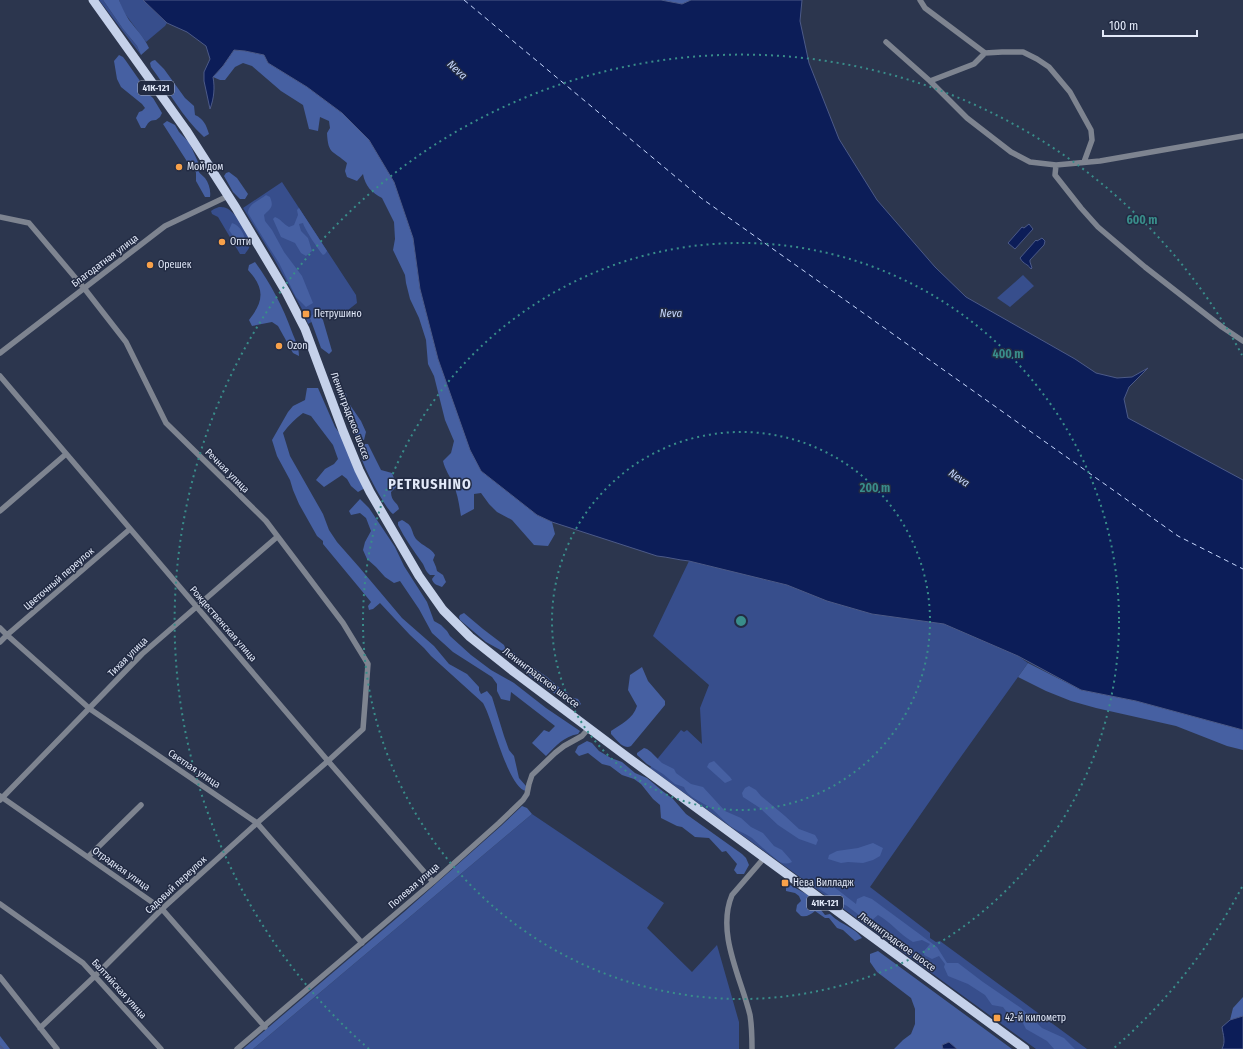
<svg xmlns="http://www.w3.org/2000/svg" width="1243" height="1049" viewBox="0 0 1243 1049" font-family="'Fira Sans Condensed',sans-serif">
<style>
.green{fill:#374e8c}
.forest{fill:#4660a2}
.water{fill:#0c1d58;stroke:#4c5a88}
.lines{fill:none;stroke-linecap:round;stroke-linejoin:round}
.stream{stroke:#4c5a88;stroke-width:2}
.ferry{stroke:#c6d7fd;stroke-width:1;stroke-dasharray:5 4;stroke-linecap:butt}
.street{stroke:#7e8490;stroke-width:5.5}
.primary{stroke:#c5d1ea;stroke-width:9}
.ring{fill:none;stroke:#398d8a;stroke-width:2;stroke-dasharray:2 4}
.poi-dot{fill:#f8a14a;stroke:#222b43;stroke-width:1.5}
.labels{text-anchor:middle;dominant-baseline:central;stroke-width:3;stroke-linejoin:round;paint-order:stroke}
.shield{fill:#222b43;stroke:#a8b0c2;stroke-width:1}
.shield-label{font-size:9px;font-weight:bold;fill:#e2e9f9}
.poi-label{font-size:10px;fill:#e2e9f9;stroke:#222b43;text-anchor:start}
.street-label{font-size:10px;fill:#e2e9f9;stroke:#222b43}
.water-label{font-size:11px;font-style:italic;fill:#c6d7fd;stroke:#222b43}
.district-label{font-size:14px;font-weight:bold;letter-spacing:1px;fill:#e2e9f9;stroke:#222b43}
.centre{fill:#398d8a;stroke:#222b43;stroke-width:2}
.ring-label{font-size:12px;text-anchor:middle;font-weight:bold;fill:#398d8a;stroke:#222b43;stroke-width:3;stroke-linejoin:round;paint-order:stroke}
</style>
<rect width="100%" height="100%" fill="#2c364e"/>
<path class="green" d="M 99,0 L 103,0 L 123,29 L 137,46 L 141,55 Z
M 119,0 L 143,0 L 167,23 L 165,26 L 146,42 L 123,11 Z
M 282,182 L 356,295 L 357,303 L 348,310 L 341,314 L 332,316 L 322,316 L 308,324 L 306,318 L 311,315 L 309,311 L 303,311 L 273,257 L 243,208 Z
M 219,207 C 220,207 225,207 226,208 C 236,212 253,237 249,248 C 248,250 246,252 245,254 L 240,254 L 218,217 L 212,214 L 211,211 L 214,209 Z
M 1023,275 L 1034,286 L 1010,307 L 997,298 Z
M 689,561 L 787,585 L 827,601 L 872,614 L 944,624 L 1018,656 L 1028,663 L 955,765 L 870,887 L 930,933 L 930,938 L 936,942 L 940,941 L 1087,1049 L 1036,1049 L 650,768 L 681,730 L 684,732 L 687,730 L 702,744 L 700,708 L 709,685 L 653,636 Z
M 532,814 L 664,903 L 647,928 L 692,972 L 717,945 L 739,1022 L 739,1049 L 253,1049 Z"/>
<path class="forest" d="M 103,0 L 119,0 C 122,7 125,14 129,20 C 136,29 144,37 149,48 L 141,55 L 137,46 L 123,29 Z
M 661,0 L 691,0 L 682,4 Z
M 234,50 L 245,51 L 264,55 L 268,63 L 307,87 L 342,113 L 369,140 L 394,182 L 413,238 L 420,289 L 438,359 L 481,471 L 537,515 L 552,522 L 555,534 L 548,546 L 534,545 L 512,520 L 497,512 L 489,504 L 481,493 L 474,494 L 474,509 L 461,516 C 459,505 458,494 453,484 C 450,476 445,470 443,461 L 451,453 L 454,441 L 445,420 L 434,376 L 428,364 L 426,340 L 419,318 L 410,299 L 406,283 L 405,275 L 393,250 L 395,239 L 394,222 L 382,198 C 372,193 365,186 363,174 L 357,181 L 347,177 L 345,171 L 347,163 C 333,150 328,155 327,133 L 330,128 L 329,121 L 320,117 L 318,131 L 309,129 L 303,105 L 281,91 L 252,66 L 243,63 L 235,67 L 225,80 L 220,80 L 213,77 L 223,66 Z
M 119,55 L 123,57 L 126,61 L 140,81 L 144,90 L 153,98 L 162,113 L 160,117 L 156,120 C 149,120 148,123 145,128 L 141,128 L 136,118 L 139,112 L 142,111 L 145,108 L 142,104 L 121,87 L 117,79 L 114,61 Z
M 155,60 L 164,69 L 185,98 L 194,106 L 195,115 C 204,119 206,125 209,134 L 204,137 C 182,117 169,91 151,67 L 150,63 L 152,61 Z
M 167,121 L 175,125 L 179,132 L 189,142 L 198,162 C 196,173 200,172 205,178 C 209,183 211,191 210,197 L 205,197 L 196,181 L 196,173 L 194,165 L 188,163 L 163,124 Z
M 229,172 L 237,178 L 248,194 L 245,199 L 240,199 L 233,192 L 224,176 L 226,173 Z
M 266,195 L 270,197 C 274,207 271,208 264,215 L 265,221 L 272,230 L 284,252 L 302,276 L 313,303 L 306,307 L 296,297 L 279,263 L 265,241 L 248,213 C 248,204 260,200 266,195 Z
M 299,208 L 327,251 L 325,254 L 323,255 C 318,249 305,230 303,223 L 299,224 L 301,231 L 308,238 L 312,251 L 306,256 L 301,253 L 295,243 L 281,237 L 273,219 L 275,217 C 281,219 283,224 289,227 L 294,225 L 298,215 L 297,210 Z
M 232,223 C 241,226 246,236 245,245 L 243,247 L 239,245 L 229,230 Z
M 255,262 C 271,284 283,307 292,332 C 295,340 299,347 299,356 L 293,353 L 278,326 L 272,322 L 252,326 L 249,320 C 264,301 265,288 248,270 L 249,265 Z
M 317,312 L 323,320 L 332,351 L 329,354 L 321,348 L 310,318 L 312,315 Z
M 307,388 L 318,388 L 335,427 L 343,438 L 365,488 L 358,492 L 351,486 L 347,479 L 342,475 L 324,487 L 316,480 L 325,469 L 334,464 L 338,459 L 333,445 L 311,416 L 303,413 C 295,419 289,425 283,433 L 290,456 L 323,514 L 329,530 L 337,542 L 359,567 L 402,618 L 434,646 L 449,664 L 467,674 L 479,687 L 479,690 L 481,694 L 487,691 L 492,697 L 504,736 L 509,750 L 514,756 L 519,778 L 526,786 L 527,790 L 526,791 C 508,788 493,720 483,703 L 431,656 L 424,648 L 410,635 L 380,603 L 373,609 L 369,610 L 368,606 L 371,602 L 323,544 L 323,541 L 317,536 L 299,504 L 293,490 L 290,480 L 277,456 L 272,440 L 288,412 L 293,406 L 305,400 Z
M 339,389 L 341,389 L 346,394 L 347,398 L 343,401 L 338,397 L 337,391 Z
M 350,405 L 361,421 L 366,432 L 364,440 L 357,440 L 343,409 L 344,407 Z
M 363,444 L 368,444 L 381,470 L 392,473 L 397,486 L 391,492 C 391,502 398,502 399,509 L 393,514 C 387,511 362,465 361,456 C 360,452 363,448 363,444 Z
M 360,499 L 369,508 L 395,547 L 404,566 L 427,602 L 434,621 L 441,625 L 447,631 L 450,636 L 471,655 L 491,670 L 514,683 L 546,708 L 580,731 L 578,734 C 563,737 557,745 546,756 L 532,743 L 544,730 L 549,732 L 555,726 L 511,692 L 510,701 L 501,699 L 497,691 L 497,684 L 492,677 L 453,652 L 432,633 L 419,609 L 400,581 L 394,583 L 385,577 L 376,567 L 367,559 L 363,550 L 365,542 L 371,531 L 366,518 L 360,513 L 351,515 L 349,511 Z
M 402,520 C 405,522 408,523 410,526 C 413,531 413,536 417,540 C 423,546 431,548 435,555 L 433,560 L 436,567 L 437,571 L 443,575 L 446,582 L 442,587 C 437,585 433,584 432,579 L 435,575 L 430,575 C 426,572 425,568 423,564 C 414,551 405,539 398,525 L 398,522 Z
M 464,613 L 483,629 L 504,645 L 506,650 L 504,652 L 486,642 L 460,620 L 459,617 L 460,615 Z
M 513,652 L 522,660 L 521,663 L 516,663 L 507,656 L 508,654 Z
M 1028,663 L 1081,690 L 1136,701 L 1243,730 L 1243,750 L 1227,746 L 1176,726 L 1096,708 L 1071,701 L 1046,691 L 1018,677 Z
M 528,666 L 531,666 L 547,677 L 561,689 L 568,693 L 570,697 L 578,699 L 581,704 L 576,708 L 574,707 L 531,677 L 525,671 Z
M 642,667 L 648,681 L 665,701 L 665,705 L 631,746 C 623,750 617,740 611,734 L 611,731 C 621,724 633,719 637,706 L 628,690 L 630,675 Z
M 587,741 L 592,743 L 599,751 L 611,758 L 622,762 L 635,773 L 647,778 L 660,789 L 673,799 L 686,814 L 742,854 L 746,858 L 749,865 L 744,874 L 737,874 L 734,870 L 737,864 L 726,851 L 722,852 L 709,838 L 695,837 L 682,827 L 677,826 L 661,818 L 660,805 L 653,799 L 641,784 L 634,779 L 622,775 L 610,766 L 602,764 L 588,753 L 579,756 L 575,752 L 578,746 Z
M 644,748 L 647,749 L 651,752 L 662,763 L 674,769 L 676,773 L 691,784 L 703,787 L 725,811 L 741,818 L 751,827 L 763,833 L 774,846 L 782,850 L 790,859 L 792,862 C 788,864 784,864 780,862 C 770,855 761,846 752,838 C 745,833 737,831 730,826 C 724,821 719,815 712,809 C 703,802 688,798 684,787 L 675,784 L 663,774 L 647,764 L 637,755 L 637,753 Z
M 714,761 L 730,777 L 732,780 L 725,783 L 707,767 L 709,763 Z
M 749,786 L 756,790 L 761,796 L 785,816 L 799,829 L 815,835 L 818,840 L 816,845 L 799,839 L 778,825 L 760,808 L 743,797 L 742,793 L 745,788 Z
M 522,806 L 527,808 L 532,814 L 253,1049 L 243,1049 L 404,912 L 501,826 Z
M 873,843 L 883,848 L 880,856 L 873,860 L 863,863 L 848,862 L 841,863 L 828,859 L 829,855 L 837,851 L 858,848 Z
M 819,878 L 834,887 L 856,904 L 857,899 L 864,896 L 872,899 L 937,947 L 947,963 L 958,963 L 983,982 L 1021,1008 L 1030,1016 L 1042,1028 L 1064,1038 L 1075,1049 L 1054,1049 L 1047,1041 L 1026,1029 L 1022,1021 L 1012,1019 L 1003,1007 L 992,1005 L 985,995 L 968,984 L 948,976 L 944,967 L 945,964 L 939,956 L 932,959 L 924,955 L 924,951 L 930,944 L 922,940 L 913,942 C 900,935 891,922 878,915 L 871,921 L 863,918 L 847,906 L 839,902 L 815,886 L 814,883 Z
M 790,885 L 810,896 L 825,915 L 830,914 C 833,917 837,920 840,922 C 849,927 856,930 862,938 L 855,941 L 843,930 L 837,928 L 829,918 L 825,918 L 815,911 C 810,915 807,917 801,916 L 796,911 L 797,905 L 801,901 L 799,896 L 795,893 L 786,891 L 786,886 Z
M 878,951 L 1012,1049 L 957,1049 L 949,1042 L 942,1045 L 943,1049 L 894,1049 L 903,1040 L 911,1034 L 915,1024 L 915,1009 L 911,998 L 877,972 L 870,962 L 870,954 Z
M 1243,997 L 1243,1016 L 1230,1020 L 1233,1008 Z
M 0,1036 L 10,1049 L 0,1049 Z"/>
<path class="water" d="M 143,0 L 661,0 L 682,4 L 691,0 L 802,0 L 800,21 L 809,63 L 839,139 L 877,200 L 935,267 L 966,297 L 1075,359 L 1096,373 L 1117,378 L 1132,377 L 1148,368 L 1129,387 L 1124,399 L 1128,418 L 1243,480 L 1243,730 L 1136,701 L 1081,690 L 1018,656 L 944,624 L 872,614 L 827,601 L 787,585 L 689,561 C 678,560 668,557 657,556 L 552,522 L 537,515 L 481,471 L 470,450 L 438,359 L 420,289 L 413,238 L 394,182 L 369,140 L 342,113 L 307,87 L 268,63 L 264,55 L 245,51 L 234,50 L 223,66 L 213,77 C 215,88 214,98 210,109 L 204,81 L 204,72 L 210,59 L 206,46 L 187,32 L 167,23 Z
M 1029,224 L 1033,229 L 1015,249 L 1008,243 L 1022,227 L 1024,228 Z
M 1042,238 L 1045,241 L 1044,245 L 1030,260 L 1030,262 L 1032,268 L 1031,269 C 1027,263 1024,265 1020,258 L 1036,240 L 1037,241 Z
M 1243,1016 L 1243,1049 L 1222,1049 C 1226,1041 1223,1035 1222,1027 L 1230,1020 Z
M 949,1042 L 957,1049 L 943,1049 L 942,1045 Z"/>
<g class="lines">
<path class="stream" d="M 0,1046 L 3,1049"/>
<path class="ferry" d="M 464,0 L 701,198 L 1178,536 L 1243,569"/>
<path class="street" d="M 920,0 L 925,8 L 985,53
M 886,42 L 930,81 L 967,118 L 1011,152 L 1030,162 L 1056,165 L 1100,161 L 1243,136
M 930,81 L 974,64 L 985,53 L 1002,52 L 1023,52 L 1037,59 L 1049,67 L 1070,92 L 1091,130 L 1092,140 L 1084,162
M 1056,165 L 1055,175 L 1081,208 L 1098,227 L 1145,267 L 1222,327 L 1243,341
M 0,217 L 29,223 L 84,288 L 126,342 L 166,423 L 266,521 L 343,623 L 368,664 L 363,729 L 328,761 L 257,823 L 162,909 L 95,976 L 40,1028
M 0,353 L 165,226 L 228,196
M 0,376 L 328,761 L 433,882
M 0,511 L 66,454
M 0,628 L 7,635 L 90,709 L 257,823 L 362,943
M 0,642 L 7,635 L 130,529
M 0,796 L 162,909 L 265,1027
M 0,800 L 142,654 L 277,537
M 88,857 L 141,805
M 0,904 L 83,963 L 161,1049
M 0,977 L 57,1049
M 237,1049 L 433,882 L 499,823 L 523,800 L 527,794 L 529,784 L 532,775 L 555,753 L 564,746 L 582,736 L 589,728
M 752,1049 C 752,1037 752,1027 750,1015 C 741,978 716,933 732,895 L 764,858"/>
<path class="primary" d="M 93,0 L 186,130 L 236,208 L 286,292 L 305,329 L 343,431 L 359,470 L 370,492 L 419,576 L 443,610 L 470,637 L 514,672 L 626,756 L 1025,1049"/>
</g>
<g class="ring">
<circle cx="741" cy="621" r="189"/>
<circle cx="741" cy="621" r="378"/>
<path d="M1242 887A567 567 0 0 1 1113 1049M369 1049A567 567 0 1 1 1242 355"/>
</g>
<g class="poi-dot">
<circle cx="179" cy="167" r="4"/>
<circle cx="222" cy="242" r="4"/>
<circle cx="150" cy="265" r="4"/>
<rect x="302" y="310" width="8" height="8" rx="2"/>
<circle cx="279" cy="346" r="4"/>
<rect x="781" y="879" width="8" height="8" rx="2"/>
<rect x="993" y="1014" width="8" height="8" rx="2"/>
</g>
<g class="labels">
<g class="shield">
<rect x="138" y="81" width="36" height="14" rx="3"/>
<rect x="807" y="896" width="36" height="14" rx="3"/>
</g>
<g class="shield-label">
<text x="156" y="88">41К-121</text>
<text x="825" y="903">41К-121</text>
</g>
<g class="poi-label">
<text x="187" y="167">Мой дом</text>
<text x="230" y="242">Опти</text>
<text x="158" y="265">Орешек</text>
<text x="314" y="314">Петрушино</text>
<text x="287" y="346">Ozon</text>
<text x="793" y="883">Нева Вилладж</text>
<text x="1005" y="1018">42-й километр</text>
</g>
<g class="street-label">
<text transform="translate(105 261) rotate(-37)">Благодатная улица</text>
<text transform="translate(350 416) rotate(69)">Ленинградское шоссе</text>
<text transform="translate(227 471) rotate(45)">Речная улица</text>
<text transform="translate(59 579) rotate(-41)">Цветочный переулок</text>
<text transform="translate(223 624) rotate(49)">Рождественская улица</text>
<text transform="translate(128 657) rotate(-45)">Тихая улица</text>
<text transform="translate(541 678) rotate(37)">Ленинградское шоссе</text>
<text transform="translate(194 769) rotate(34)">Светлая улица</text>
<text transform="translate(121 869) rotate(35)">Отрадная улица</text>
<text transform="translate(176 885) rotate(-43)">Садовый переулок</text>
<text transform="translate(414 886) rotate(-41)">Полевая улица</text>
<text transform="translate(897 942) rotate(36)">Ленинградское шоссе</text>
<text transform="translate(119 989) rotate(48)">Балтийская улица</text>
</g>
<g class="water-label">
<text transform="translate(457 70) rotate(43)">Neva</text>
<text x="671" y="313">Neva</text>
<text transform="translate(959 478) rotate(34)">Neva</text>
</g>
<g class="district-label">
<text x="430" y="484">PETRUSHINO</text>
</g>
</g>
<circle cx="741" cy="621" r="6" class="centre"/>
<g class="ring-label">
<text x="1142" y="224">600 m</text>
<text x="1008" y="358">400 m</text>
<text x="875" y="492">200 m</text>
</g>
<path d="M1103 30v6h94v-6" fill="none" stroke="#e2e9f9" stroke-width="2"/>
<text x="1109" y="30" font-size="12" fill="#e2e9f9" stroke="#222b43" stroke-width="3" paint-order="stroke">100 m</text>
</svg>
